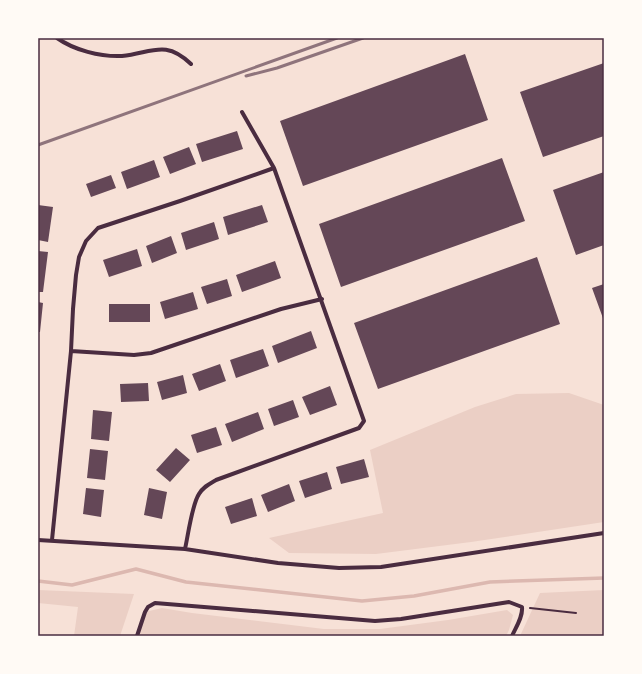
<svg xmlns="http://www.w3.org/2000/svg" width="642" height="674" viewBox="0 0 642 674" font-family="Spectral,serif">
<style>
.green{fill:#ebcfc5}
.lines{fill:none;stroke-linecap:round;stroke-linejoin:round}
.stream{stroke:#dcb8b0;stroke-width:3.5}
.building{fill:#644757}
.path{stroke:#4a2c40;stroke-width:2}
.minor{stroke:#4a2c40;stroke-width:4}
.rail{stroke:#8f747c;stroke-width:3}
.neatline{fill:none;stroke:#4a2c40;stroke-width:1.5}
</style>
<rect width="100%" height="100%" fill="#f7e1d7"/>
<path class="green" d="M 569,393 L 604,405 L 604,522 L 471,542 L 376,554 L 289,553 L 269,538 L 383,513 L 370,450 L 475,407 L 516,394 Z
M 38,590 L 134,594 L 120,636 L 74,636 L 78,607 L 38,603 Z
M 604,590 L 604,636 L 520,636 L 540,593 Z
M 162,608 L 192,613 L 324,629 L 380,629 L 448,620 L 507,610 L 513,615 L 509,630 L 506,636 L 138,636 L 145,612 Z"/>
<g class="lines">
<path class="stream" d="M 38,581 L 72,585 L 136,569 L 186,582 L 362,601 L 414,596 L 490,582 L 604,578"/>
</g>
<path class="building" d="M 465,54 L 488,120 L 303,186 L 280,121 Z
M 604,63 L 604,136 L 543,157 L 520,92 Z
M 237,131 L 243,149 L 202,162 L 196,144 Z
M 189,147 L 196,164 L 170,174 L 163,157 Z
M 502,158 L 525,221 L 341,287 L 319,224 Z
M 154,160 L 160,177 L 127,189 L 121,172 Z
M 604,172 L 604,245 L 576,255 L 553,190 Z
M 111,175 L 116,188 L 91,197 L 86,184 Z
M 38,205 L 53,207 L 48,242 L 38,240 Z
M 262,205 L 268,222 L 228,235 L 223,217 Z
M 214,222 L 219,239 L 186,250 L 181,233 Z
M 171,236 L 177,253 L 152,263 L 146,246 Z
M 137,249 L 142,266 L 109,277 L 103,260 Z
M 38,251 L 48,252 L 43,292 L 38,292 Z
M 537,257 L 560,324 L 378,389 L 354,323 Z
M 275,261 L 281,278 L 242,292 L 236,275 Z
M 227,279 L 232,296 L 207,304 L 201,287 Z
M 604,284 L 604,321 L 592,288 Z
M 193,292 L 198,309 L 165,319 L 160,302 Z
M 38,302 L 43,303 L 40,332 L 38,332 Z
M 109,304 L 150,304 L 150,322 L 109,322 Z
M 311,331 L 317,348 L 278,363 L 272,346 Z
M 263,349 L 269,366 L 236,378 L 230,360 Z
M 220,364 L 226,381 L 199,391 L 192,374 Z
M 183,375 L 187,393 L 162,400 L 157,382 Z
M 148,383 L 149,401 L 121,402 L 120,384 Z
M 330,386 L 337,405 L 310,415 L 302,397 Z
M 293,400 L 299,417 L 274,426 L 268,409 Z
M 93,410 L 112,412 L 109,441 L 91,439 Z
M 258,412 L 264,429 L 232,442 L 225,424 Z
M 216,427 L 222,445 L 197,453 L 191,435 Z
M 176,448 L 190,460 L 170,482 L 156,470 Z
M 90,449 L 108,451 L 105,480 L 87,478 Z
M 364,459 L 369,477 L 341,484 L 336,467 Z
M 327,472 L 332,489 L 305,498 L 299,481 Z
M 289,484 L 295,501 L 268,512 L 261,495 Z
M 86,488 L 104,490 L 101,517 L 83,514 Z
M 149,488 L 167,492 L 162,519 L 144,515 Z
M 252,498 L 257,516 L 231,524 L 225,507 Z"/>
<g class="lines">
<path class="path" d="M 530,608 L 576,613"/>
<path class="minor" d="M 57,38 C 74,50 100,57 122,56 C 152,53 165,39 191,64
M 71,351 L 134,355 L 151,353 L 281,309 L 322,299
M 38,540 L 185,549 L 278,563 L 339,568 L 381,567 L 604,533
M 52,540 L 71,351 L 73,309 L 76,275 L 79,257 L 86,241 L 98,228 L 180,201 L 274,168
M 185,549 C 188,536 192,504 199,494 C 203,487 209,484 216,480 L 359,428 L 364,421 L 274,168 L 242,112
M 137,636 L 145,612 L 148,607 L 155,603 L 375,621 L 401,619 L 509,602 L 522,607 C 523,617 516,627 512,636"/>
<path class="rail" d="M 246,76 L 277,68 L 363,38
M 38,145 L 337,38"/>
</g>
<rect width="642" height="674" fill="none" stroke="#fffaf5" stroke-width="78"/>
<rect x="39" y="39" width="564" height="596" class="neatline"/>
</svg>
